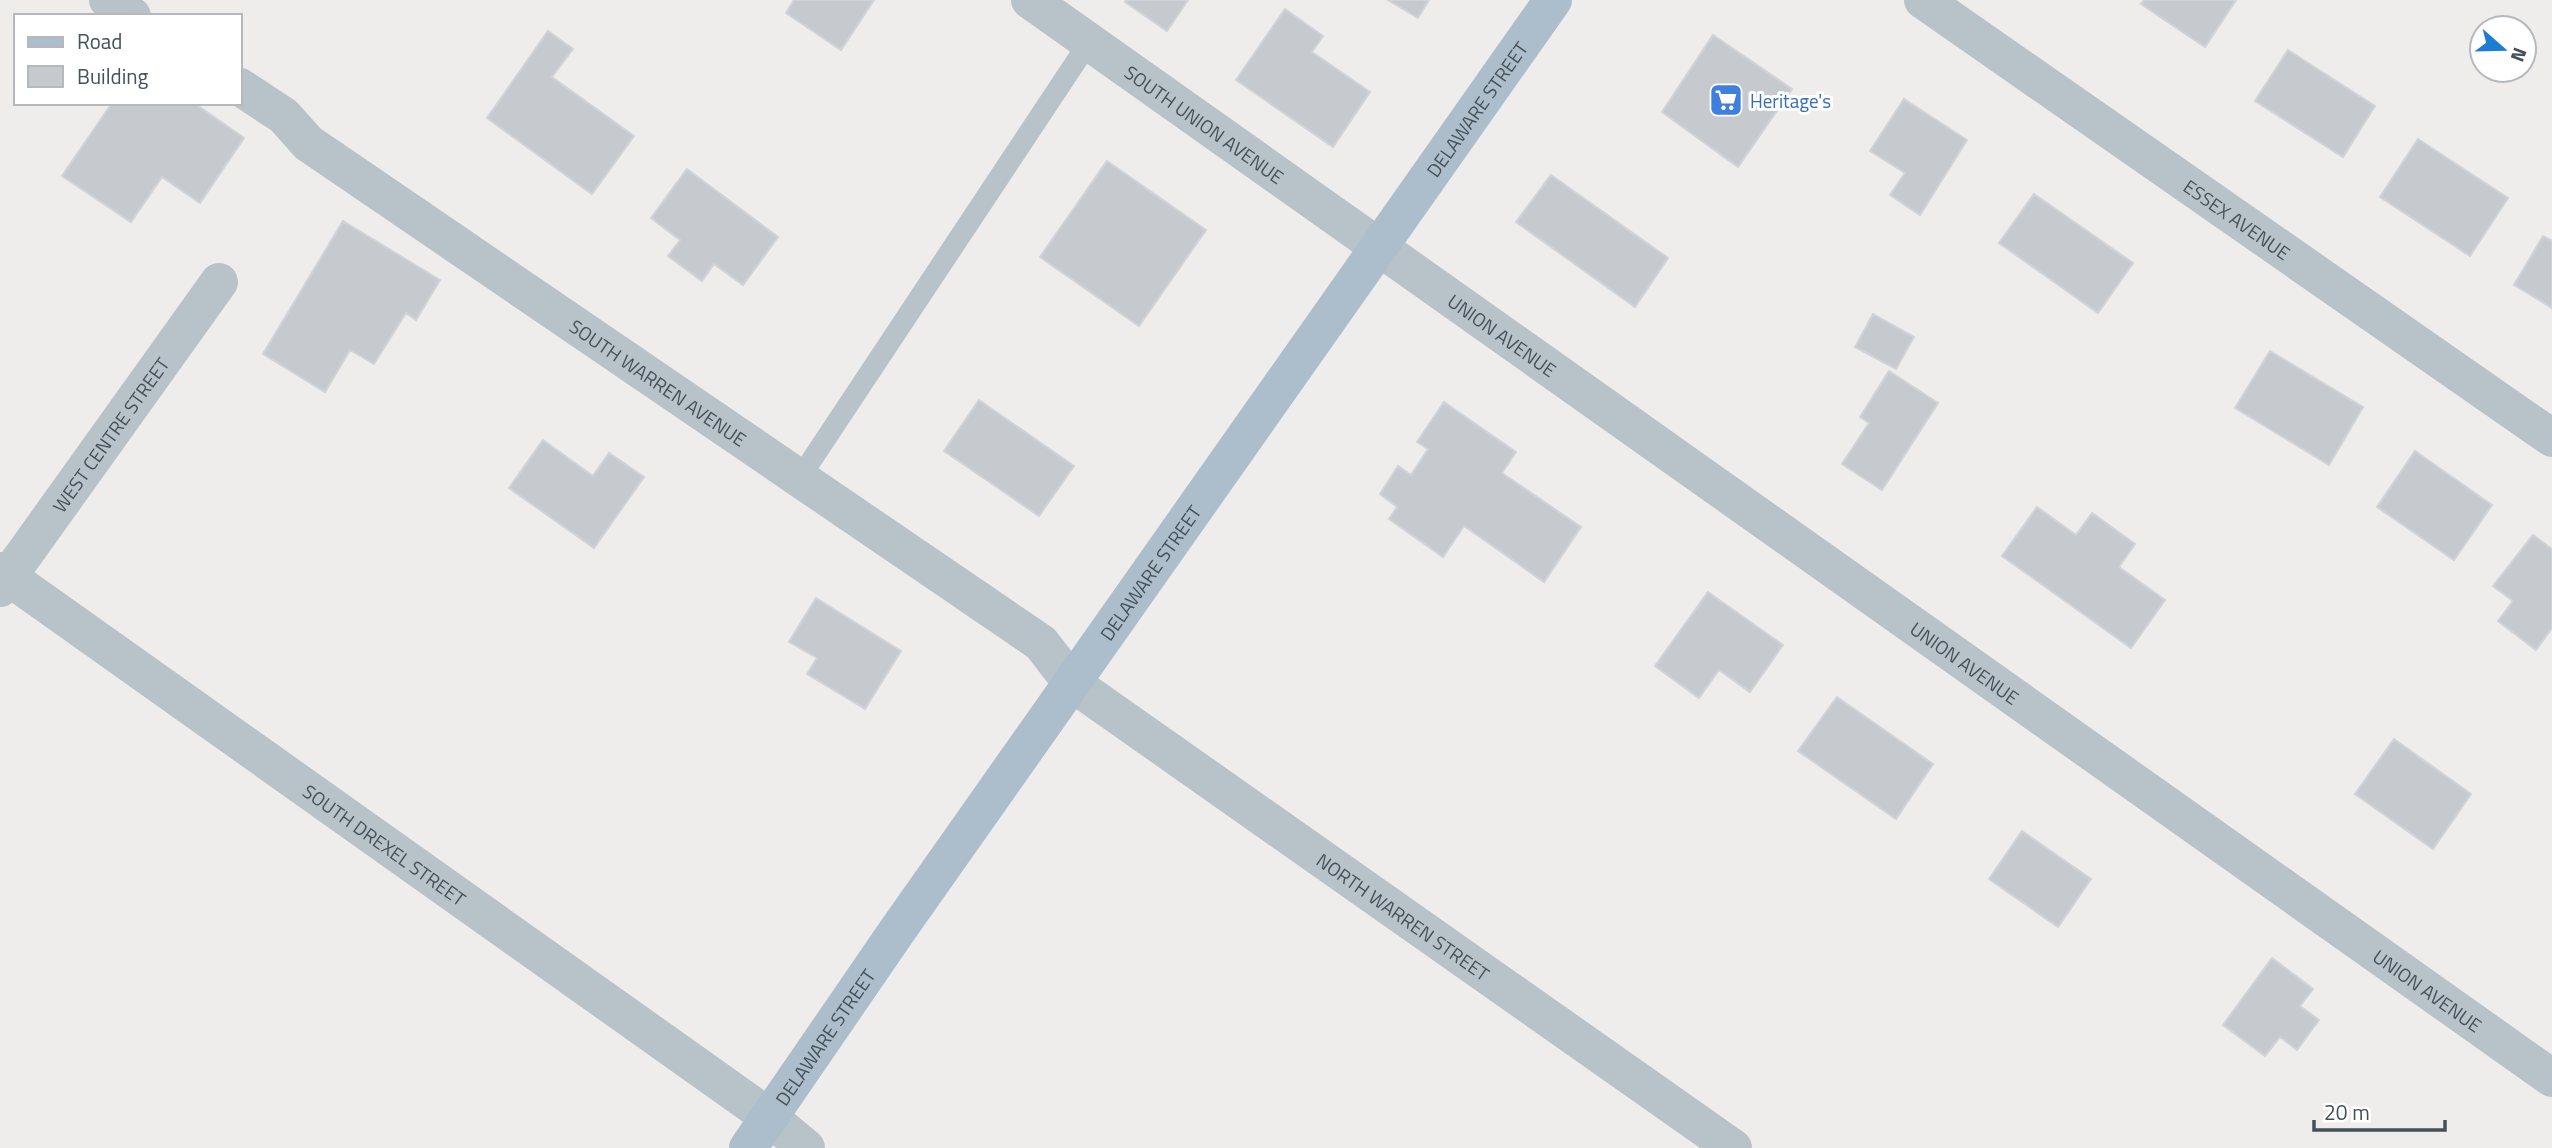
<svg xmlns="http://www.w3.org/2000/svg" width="2552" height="1148" viewBox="0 0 2552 1148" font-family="'Titillium Web',sans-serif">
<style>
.building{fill:#c6cacf;stroke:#d0d3d8;stroke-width:2}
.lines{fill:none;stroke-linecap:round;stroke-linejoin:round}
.lane{stroke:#b8c2c9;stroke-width:21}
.street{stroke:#b8c2c9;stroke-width:38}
.primary{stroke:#acbecb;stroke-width:38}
.labels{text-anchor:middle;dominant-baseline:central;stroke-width:6;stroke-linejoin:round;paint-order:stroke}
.shop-label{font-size:19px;fill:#366cbe;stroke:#fff;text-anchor:start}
.street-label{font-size:19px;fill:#455159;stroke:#fff}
</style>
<rect width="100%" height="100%" fill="#efecec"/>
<path class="building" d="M 794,0 L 874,0 L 841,50 L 786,13 Z
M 1126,0 L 1188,0 L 1167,31 L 1125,2 Z
M 1388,0 L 1429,0 L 1418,18 Z
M 2144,0 L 2236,0 L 2205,47 L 2141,4 Z
M 1285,9 L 1323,36 L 1312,52 L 1370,92 L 1333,147 L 1236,80 Z
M 548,31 L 573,49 L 552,77 L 634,136 L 592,194 L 487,118 Z
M 1713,35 L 1792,89 L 1738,167 L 1662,112 Z
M 2288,50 L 2375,106 L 2343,157 L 2255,101 Z
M 1904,99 L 1967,140 L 1920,215 L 1890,195 L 1905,173 L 1870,151 Z
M 112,103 L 194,103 L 244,138 L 200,203 L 162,177 L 131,222 L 62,176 Z
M 2418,139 L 2508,198 L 2470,256 L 2380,197 Z
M 1107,161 L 1206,230 L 1139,326 L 1040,257 Z
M 687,169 L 778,237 L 743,285 L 714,264 L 702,281 L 668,256 L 680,240 L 651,218 Z
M 1551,175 L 1668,258 L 1635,307 L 1516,222 Z
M 2034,194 L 2133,263 L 2098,313 L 1999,243 Z
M 343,221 L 440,280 L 416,320 L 406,313 L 374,364 L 350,350 L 325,392 L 263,354 Z
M 2543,236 L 2552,241 L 2552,308 L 2514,285 Z
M 1873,314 L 1914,337 L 1896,369 L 1855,347 Z
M 2270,351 L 2363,407 L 2329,465 L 2235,408 Z
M 1889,371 L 1938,403 L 1882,490 L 1842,464 L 1869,423 L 1860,417 Z
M 979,400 L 1074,466 L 1039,516 L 944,451 Z
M 1444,402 L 1516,452 L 1502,473 L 1581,527 L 1544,582 L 1464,526 L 1443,557 L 1389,519 L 1397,507 L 1380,494 L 1398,466 L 1411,475 L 1428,449 L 1417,442 Z
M 543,440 L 593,476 L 609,453 L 644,477 L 594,548 L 509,488 Z
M 2415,451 L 2492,505 L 2454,560 L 2377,507 Z
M 2037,507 L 2076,535 L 2092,513 L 2135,544 L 2119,567 L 2165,600 L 2131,648 L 2002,556 Z
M 2533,535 L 2552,549 L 2552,628 L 2536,650 L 2498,621 L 2513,601 L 2493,586 Z
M 1708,592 L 1783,645 L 1750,692 L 1719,670 L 1699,698 L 1655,666 Z
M 816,598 L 901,651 L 865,709 L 807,674 L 817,658 L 789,642 Z
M 1837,697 L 1933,764 L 1896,819 L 1798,751 Z
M 2394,739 L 2471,794 L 2433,849 L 2355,794 Z
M 2022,831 L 2091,879 L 2058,927 L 1989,879 Z
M 2272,958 L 2313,989 L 2300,1006 L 2319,1020 L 2297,1050 L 2280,1037 L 2265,1056 L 2223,1025 Z"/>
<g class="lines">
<path class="lane" d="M 799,479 L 1089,42"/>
<g class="street">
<path d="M 108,0 L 132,16"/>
<path id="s1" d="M 1030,0 L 2552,1078"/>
<path id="s2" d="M 1923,0 L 2552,438"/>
<path id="s3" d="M 240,87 L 284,116 L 308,143 L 1041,643 L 1072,683 L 1733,1148"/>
<path id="s4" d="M 0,571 L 769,1117 L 806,1148"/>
<path id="s5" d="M 0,588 L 219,282"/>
</g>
<path class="primary" id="s6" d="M 748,1148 L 897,931 L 1553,0"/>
</g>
<defs>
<symbol id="supermarket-square" viewBox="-11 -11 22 22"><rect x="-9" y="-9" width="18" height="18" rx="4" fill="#3f7fe0" stroke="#fff"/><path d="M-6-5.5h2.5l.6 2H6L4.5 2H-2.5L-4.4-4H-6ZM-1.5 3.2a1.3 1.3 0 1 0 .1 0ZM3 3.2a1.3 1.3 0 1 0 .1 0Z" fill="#fff"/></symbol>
</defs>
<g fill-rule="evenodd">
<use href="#supermarket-square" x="1707" y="81" width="38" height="38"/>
</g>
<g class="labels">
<g class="shop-label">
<text x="1750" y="100">Heritage's</text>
</g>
<g class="street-label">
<text stroke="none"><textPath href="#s6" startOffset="1269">DELAWARE STREET</textPath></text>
<text stroke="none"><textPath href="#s1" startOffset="214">SOUTH UNION AVENUE</textPath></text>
<text stroke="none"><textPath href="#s2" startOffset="383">ESSEX AVENUE</textPath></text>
<text stroke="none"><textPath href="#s1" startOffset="579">UNION AVENUE</textPath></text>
<text stroke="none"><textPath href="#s3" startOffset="513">SOUTH WARREN AVENUE</textPath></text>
<text stroke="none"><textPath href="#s5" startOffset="189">WEST CENTRE STREET</textPath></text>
<text stroke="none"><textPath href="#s6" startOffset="702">DELAWARE STREET</textPath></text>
<text stroke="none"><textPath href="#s1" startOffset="1146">UNION AVENUE</textPath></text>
<text stroke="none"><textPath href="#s4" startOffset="472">SOUTH DREXEL STREET</textPath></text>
<text stroke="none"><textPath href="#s3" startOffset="1432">NORTH WARREN STREET</textPath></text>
<text stroke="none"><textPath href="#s1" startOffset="1713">UNION AVENUE</textPath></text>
<text stroke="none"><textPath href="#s6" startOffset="135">DELAWARE STREET</textPath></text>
</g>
</g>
<rect x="14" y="14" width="228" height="91" fill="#ffffff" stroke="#b5b9bd" stroke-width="2"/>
<rect x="28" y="37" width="35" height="10" fill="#acbecb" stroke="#b5b9bd" stroke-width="2"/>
<text x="77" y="49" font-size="21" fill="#455159">Road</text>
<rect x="28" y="66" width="35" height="21" fill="#c6cacf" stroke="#b5b9bd" stroke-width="2"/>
<text x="77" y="84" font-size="21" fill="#455159">Building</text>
<g transform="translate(2503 49) rotate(110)"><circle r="33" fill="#ffffff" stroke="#b5b9bd" stroke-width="2"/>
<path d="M0-5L12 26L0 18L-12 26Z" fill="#1e7cd7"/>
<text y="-10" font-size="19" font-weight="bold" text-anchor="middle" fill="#455159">N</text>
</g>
<path d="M2314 1120v10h131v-10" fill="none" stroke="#455159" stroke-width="3.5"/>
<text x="2324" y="1120" font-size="21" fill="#455159" stroke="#ffffff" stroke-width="5" paint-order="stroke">20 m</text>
</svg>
